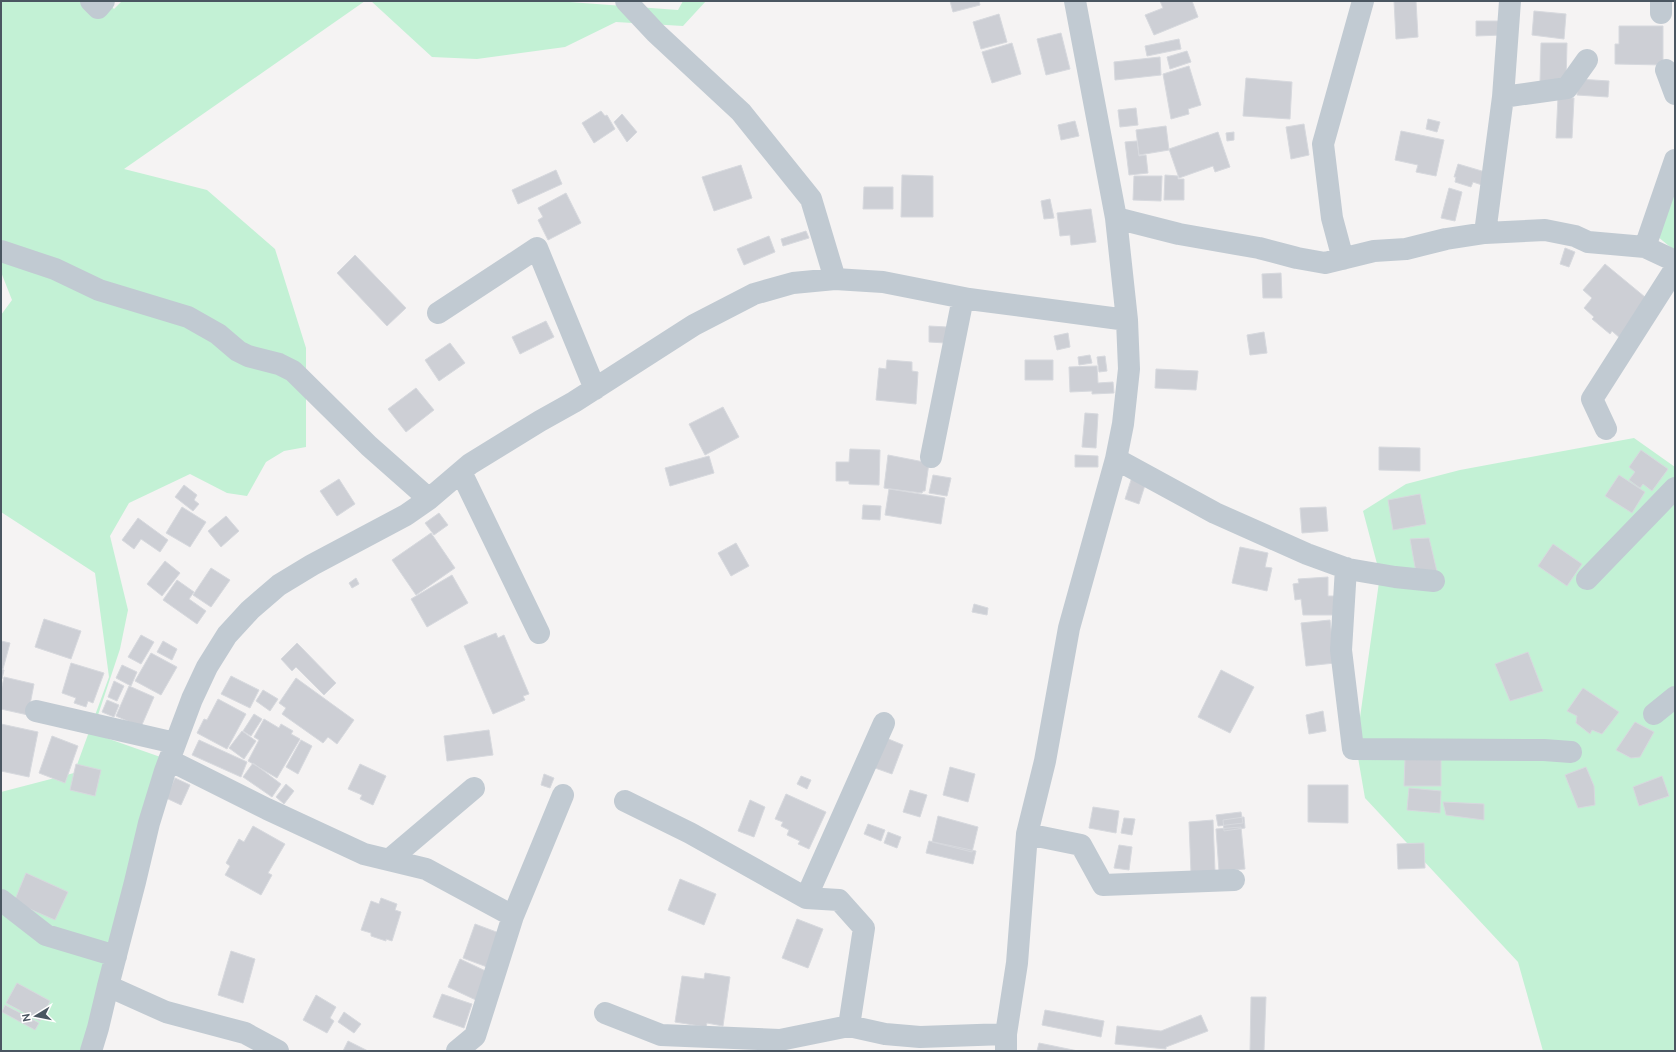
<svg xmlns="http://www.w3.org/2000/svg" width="1676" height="1052" viewBox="0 0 1676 1052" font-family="Ubuntu,sans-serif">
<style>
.green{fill:#c3f1d5}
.building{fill:#cdcfd5;stroke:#d7d9de}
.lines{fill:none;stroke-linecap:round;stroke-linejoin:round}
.minor{stroke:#c1cad2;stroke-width:22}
</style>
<rect width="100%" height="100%" fill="#f5f3f3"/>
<path class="green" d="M 1,1 L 106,1 L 114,9 L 122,1 L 365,1 L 124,169 L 207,190 L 275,249 L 306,348 L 306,447 L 284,451 L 266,462 L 247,496 L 227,493 L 190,474 L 129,503 L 110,536 L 128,610 L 120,649 L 92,733 L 169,760 L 88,1051 L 1,1051 L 1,792 L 74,773 L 109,677 L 95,573 L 1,512 L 1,315 L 12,300 L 1,272 Z
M 371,1 L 556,1 L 678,10 L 683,1 L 706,1 L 683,26 L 616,22 L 565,47 L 477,59 L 432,57 Z
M 1675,168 L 1675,251 L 1657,236 Z
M 1634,438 L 1675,467 L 1675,1051 L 1543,1051 L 1518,962 L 1365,798 L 1356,746 L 1380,575 L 1363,511 L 1406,484 L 1460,470 Z"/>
<path class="building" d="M 950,1 L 979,1 L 980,5 L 953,12 Z
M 1160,1 L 1192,1 L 1198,17 L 1154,35 L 1145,15 L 1163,8 Z
M 1394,1 L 1416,1 L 1418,37 L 1396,39 Z
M 1534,11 L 1566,14 L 1564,39 L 1532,35 Z
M 999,14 L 1007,42 L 981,49 L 973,22 Z
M 1476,21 L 1502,21 L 1502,35 L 1476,36 Z
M 1619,26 L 1663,26 L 1663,65 L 1615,64 L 1615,44 L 1619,44 Z
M 1061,33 L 1070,69 L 1046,75 L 1037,39 Z
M 1179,39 L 1181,49 L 1147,56 L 1145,46 Z
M 1012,43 L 1021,74 L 992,83 L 982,52 Z
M 1541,43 L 1567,43 L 1566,83 L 1540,82 Z
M 1187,51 L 1191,62 L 1170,69 L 1167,57 Z
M 1160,57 L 1161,75 L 1115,80 L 1114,62 Z
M 1189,66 L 1201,105 L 1188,109 L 1189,114 L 1171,119 L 1163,74 Z
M 1246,78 L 1292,82 L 1290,119 L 1243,116 Z
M 1578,79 L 1609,81 L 1608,97 L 1577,95 Z
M 1558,97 L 1574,98 L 1572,138 L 1556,138 Z
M 1136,108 L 1138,125 L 1120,127 L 1118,110 Z
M 601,111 L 605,116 L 607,115 L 615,129 L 594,143 L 582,123 Z
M 622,114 L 637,132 L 627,142 L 614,122 Z
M 1428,119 L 1440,122 L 1437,132 L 1426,129 Z
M 1075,121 L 1079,136 L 1061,140 L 1058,125 Z
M 1304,124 L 1309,155 L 1291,159 L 1286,127 Z
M 1166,126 L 1169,150 L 1139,155 L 1136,130 Z
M 1401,131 L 1444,140 L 1436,176 L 1416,172 L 1418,165 L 1395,160 Z
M 1218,132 L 1230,167 L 1215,172 L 1213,166 L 1179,178 L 1169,149 Z
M 1234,132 L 1234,140 L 1227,141 L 1226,133 Z
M 1137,141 L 1139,156 L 1146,155 L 1148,173 L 1129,175 L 1125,142 Z
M 1458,164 L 1492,174 L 1488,187 L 1473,182 L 1471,187 L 1455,182 L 1456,177 L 1454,177 Z
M 741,165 L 752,198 L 714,211 L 702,177 Z
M 556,170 L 562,184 L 518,204 L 512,190 Z
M 902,175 L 933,176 L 933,217 L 901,217 Z
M 1165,175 L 1178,176 L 1178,179 L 1184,179 L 1184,200 L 1164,200 Z
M 1134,176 L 1162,176 L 1161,201 L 1133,200 Z
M 864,187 L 893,187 L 893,209 L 863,209 Z
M 1449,188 L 1462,192 L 1455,221 L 1441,218 Z
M 566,193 L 581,223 L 548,240 L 538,220 L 543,217 L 538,208 Z
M 1050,199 L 1054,218 L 1044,219 L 1041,201 Z
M 1091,209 L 1096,242 L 1071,245 L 1070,235 L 1060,236 L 1057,213 Z
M 806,231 L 809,238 L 783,246 L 781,239 Z
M 769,236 L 775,252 L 744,265 L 737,249 Z
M 1565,248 L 1575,252 L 1569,267 L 1560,264 Z
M 355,255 L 406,308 L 387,326 L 337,273 Z
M 1605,264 L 1651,302 L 1621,339 L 1612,331 L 1610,334 L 1592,319 L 1594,317 L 1584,308 L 1592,298 L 1583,290 Z
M 1281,273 L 1282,298 L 1263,298 L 1262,274 Z
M 546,321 L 554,337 L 520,354 L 512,337 Z
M 929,326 L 947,327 L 946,343 L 929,342 Z
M 1264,332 L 1267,353 L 1250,355 L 1247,335 Z
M 1068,333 L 1070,347 L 1057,350 L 1054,336 Z
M 450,343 L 465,363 L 439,381 L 425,360 Z
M 1090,355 L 1092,363 L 1079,365 L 1078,357 Z
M 1105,356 L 1107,371 L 1099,372 L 1097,357 Z
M 887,360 L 912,362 L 912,371 L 918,372 L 916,404 L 876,400 L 879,368 L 886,369 Z
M 1025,360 L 1053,360 L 1053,380 L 1025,380 Z
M 1097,366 L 1098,383 L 1113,382 L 1114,393 L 1092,394 L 1092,391 L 1070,392 L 1069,367 Z
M 1156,369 L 1198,371 L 1196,390 L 1155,388 Z
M 416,388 L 434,410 L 406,432 L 388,409 Z
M 723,407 L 739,437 L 705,455 L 689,424 Z
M 1085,413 L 1098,414 L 1096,448 L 1082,447 Z
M 1379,447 L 1420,448 L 1420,471 L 1379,470 Z
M 850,449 L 880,450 L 879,485 L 849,484 L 849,481 L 836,481 L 836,462 L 849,462 Z
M 1641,450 L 1668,469 L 1652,491 L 1643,484 L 1640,488 L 1629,480 L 1635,472 L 1629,467 Z
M 888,455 L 929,463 L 925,491 L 923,491 L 922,493 L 884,488 Z
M 1075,455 L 1098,456 L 1098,467 L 1075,467 Z
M 709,456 L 714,473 L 670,486 L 665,468 Z
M 933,475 L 951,478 L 947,496 L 929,493 Z
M 1619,475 L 1645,492 L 1632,513 L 1605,496 Z
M 1132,477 L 1146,482 L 1139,504 L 1125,499 Z
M 339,479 L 355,504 L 337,516 L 320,491 Z
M 184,485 L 197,495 L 194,500 L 199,504 L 193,511 L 175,497 Z
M 889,489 L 945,498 L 941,524 L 885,515 Z
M 1420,494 L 1426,524 L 1393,530 L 1388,500 Z
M 863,505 L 881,506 L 880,520 L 862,519 Z
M 182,507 L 206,522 L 190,547 L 166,533 Z
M 1326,507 L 1328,531 L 1302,533 L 1300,508 Z
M 439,513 L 448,525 L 434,535 L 425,523 Z
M 226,516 L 239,531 L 221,547 L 208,531 Z
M 138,518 L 168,540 L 160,552 L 141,539 L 134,549 L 122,540 Z
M 431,533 L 455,568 L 416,595 L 392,560 Z
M 1429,538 L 1438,576 L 1417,578 L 1410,539 Z
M 736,543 L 749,566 L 731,576 L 718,553 Z
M 1553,544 L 1582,564 L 1567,586 L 1538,566 Z
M 1240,547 L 1268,553 L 1265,567 L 1272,568 L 1267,591 L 1232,583 Z
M 165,561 L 180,573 L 162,596 L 147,584 Z
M 211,568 L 230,580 L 211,607 L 193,595 Z
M 452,575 L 468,603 L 427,627 L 411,599 Z
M 1328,577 L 1328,596 L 1335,596 L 1336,615 L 1303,615 L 1301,599 L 1295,600 L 1293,584 L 1299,583 L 1298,579 Z
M 356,578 L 359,584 L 352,588 L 349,583 Z
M 177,580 L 194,592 L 189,599 L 206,611 L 197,624 L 163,600 Z
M 974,604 L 988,608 L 987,615 L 972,612 Z
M 44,619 L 81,631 L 71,659 L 35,647 Z
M 1330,620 L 1335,663 L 1306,666 L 1301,623 Z
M 496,633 L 498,638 L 504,635 L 529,694 L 523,696 L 525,700 L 493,714 L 464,646 Z
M 141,635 L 154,642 L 141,664 L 128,657 Z
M 1,641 L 10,643 L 3,669 L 1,669 Z
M 163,641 L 177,649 L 172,660 L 157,652 Z
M 297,643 L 336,683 L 324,695 L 296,667 L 292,671 L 281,659 Z
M 1528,652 L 1543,691 L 1510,701 L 1495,664 Z
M 151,653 L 177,667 L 161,695 L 135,681 Z
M 71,663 L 104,673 L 93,703 L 88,701 L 86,707 L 74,703 L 76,698 L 62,693 Z
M 122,665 L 137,672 L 131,686 L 116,678 Z
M 1,669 L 4,670 L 2,679 L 1,679 Z
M 1221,670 L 1254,687 L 1230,733 L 1198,717 Z
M 231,676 L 259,690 L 250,708 L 221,694 Z
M 4,677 L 34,684 L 28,715 L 1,709 L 1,691 Z
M 296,678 L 354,720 L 337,744 L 328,737 L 323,743 L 282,714 L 286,708 L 279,703 Z
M 114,681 L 124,686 L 117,701 L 108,697 Z
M 129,686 L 154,697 L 141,727 L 116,716 Z
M 1583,688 L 1619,712 L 1602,734 L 1592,730 L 1590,734 L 1576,723 L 1577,716 L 1567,711 Z
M 263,690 L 278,699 L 270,711 L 256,701 Z
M 218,699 L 246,714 L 227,749 L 197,733 L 204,719 L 207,720 Z
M 107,700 L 119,705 L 114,717 L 102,712 Z
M 1323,711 L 1326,731 L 1309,734 L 1306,715 Z
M 254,714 L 262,719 L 251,736 L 243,731 Z
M 264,719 L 279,728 L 281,724 L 293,731 L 291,734 L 300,739 L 277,778 L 248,761 L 259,740 L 254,737 Z
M 1635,722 L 1654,732 L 1640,757 L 1631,758 L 1616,750 Z
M 1,724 L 38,732 L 29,777 L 1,771 Z
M 489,730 L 493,755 L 447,761 L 444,736 Z
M 242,731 L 256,741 L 244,759 L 229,748 Z
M 52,736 L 78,746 L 65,783 L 39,773 Z
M 886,738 L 903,745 L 892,774 L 875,768 Z
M 199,740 L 247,762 L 241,777 L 192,755 Z
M 301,740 L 312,746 L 298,774 L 286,767 Z
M 1405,758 L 1441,758 L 1441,786 L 1404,786 Z
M 253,763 L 281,784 L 272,797 L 243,777 Z
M 76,764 L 101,770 L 95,796 L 70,790 Z
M 360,764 L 386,776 L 373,805 L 360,799 L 362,795 L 348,789 Z
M 950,767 L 975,774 L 968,802 L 943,795 Z
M 1586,767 L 1594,786 L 1595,805 L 1578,808 L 1565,775 Z
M 544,774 L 554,778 L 550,788 L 541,785 Z
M 801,776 L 811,780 L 807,789 L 797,784 Z
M 1662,776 L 1669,796 L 1639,806 L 1633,787 Z
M 175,778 L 190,785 L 181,805 L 166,798 Z
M 286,784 L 294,791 L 284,804 L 276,797 Z
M 1308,785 L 1348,785 L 1348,823 L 1308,822 Z
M 1409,788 L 1441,791 L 1440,813 L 1407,810 Z
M 910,790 L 927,795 L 920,817 L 903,812 Z
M 786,794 L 826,812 L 809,849 L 798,844 L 800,841 L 787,835 L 789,830 L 781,826 L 783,822 L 775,819 Z
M 750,800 L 765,807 L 754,837 L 738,831 Z
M 1443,802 L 1484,804 L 1484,820 L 1446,815 Z
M 1093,807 L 1119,811 L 1116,833 L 1089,828 Z
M 1241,812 L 1243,823 L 1218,826 L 1216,815 Z
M 938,816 L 978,827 L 972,852 L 932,842 Z
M 1244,817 L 1245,828 L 1224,831 L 1223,820 Z
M 1124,818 L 1135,819 L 1132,835 L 1121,833 Z
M 1213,820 L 1215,871 L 1191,873 L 1189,822 Z
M 868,824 L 885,830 L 881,841 L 864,834 Z
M 253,826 L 285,844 L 268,873 L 272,875 L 261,895 L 225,875 L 230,866 L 226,863 L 239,839 L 244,842 Z
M 1241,827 L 1245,869 L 1219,871 L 1216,829 Z
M 888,832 L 901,837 L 897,848 L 884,843 Z
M 929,841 L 976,851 L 973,864 L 926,853 Z
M 1424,843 L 1425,868 L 1398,869 L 1397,844 Z
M 1119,845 L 1132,847 L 1129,870 L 1114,868 Z
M 26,873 L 68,892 L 55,920 L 14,902 Z
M 680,879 L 716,894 L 704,925 L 668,910 Z
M 381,898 L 397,904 L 395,910 L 401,912 L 392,941 L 386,939 L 386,941 L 371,936 L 371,933 L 361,930 L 371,901 L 379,904 Z
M 797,919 L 823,929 L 808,968 L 782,958 Z
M 475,924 L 507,936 L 495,970 L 463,958 Z
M 231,951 L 255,959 L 243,1003 L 218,995 Z
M 460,959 L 490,973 L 478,1001 L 448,987 Z
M 705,973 L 730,977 L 723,1026 L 707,1023 L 706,1027 L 675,1022 L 682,976 L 704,979 Z
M 17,983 L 50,1001 L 40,1021 L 6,1003 Z
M 442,994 L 472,1004 L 464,1028 L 433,1017 Z
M 316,995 L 336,1007 L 330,1018 L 334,1021 L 327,1033 L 303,1020 Z
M 1251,997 L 1266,997 L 1264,1051 L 1250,1051 Z
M 5,1005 L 39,1023 L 35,1030 L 2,1012 Z
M 1045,1010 L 1104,1021 L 1101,1037 L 1042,1025 Z
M 344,1012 L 361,1024 L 354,1033 L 338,1022 Z
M 1201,1015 L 1208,1031 L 1166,1047 L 1166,1049 L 1115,1044 L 1117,1026 L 1161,1031 Z
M 348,1041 L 368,1051 L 343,1051 Z
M 1039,1043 L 1078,1051 L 1037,1051 Z"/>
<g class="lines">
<path class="minor" d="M 91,1 L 98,8 L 104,1
M 626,1 L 656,33 L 741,112 L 811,199 L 835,279
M 1661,13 L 1661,1
M 1666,70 L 1675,94
M 1503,97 L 1567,88 L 1587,60
M 1116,218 L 1179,234 L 1259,248 L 1297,258 L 1325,263 L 1374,251 L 1406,249 L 1446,239 L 1485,233 L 1545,230 L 1575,236 L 1588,242 L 1645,247 L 1675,261
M 1485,233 L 1503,97 L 1510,1
M 1645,247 L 1675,160
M 1,251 L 55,269 L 99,290 L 188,317 L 218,334 L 238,351 L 248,356 L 279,364 L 293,371 L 369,446 L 429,499
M 1343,259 L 1332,218 L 1323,144 L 1363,1
M 438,313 L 537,248 L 595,389
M 1606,429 L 1592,399 L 1675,269
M 931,457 L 963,298
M 1116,459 L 1215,513 L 1307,554 L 1348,569 L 1395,577 L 1434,581
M 461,472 L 539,633
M 1346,568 L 1341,650 L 1353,749 L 1544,750 L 1571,752
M 1587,579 L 1675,488
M 36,711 L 175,743
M 1654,714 L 1675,697
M 169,760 L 267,809 L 364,854 L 426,869 L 513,916
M 625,801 L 690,833 L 806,898 L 839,900 L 864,928 L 849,1026
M 1027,834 L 1081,845 L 1103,885 L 1234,880
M 389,860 L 474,788
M 806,898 L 884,723
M 1,900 L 46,935 L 116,956
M 108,986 L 166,1012 L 245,1033 L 278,1051
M 605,1013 L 661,1035 L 780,1040 L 849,1026 L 885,1034 L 920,1037 L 1006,1034
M 91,1051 L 98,1028 L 108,986 L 135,882 L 149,823 L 165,771 L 192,699 L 207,667 L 227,635 L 250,610 L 279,585 L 312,565 L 406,515 L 429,499 L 470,464 L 540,421 L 574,402 L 694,325 L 754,294 L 793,283 L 835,279 L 883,282 L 969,299 L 1127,320
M 457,1051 L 475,1036 L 513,916 L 563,795
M 1006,1051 L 1006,1034 L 1017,963 L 1027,834 L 1045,761 L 1069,628 L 1116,459 L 1123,424 L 1129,369 L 1127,320 L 1116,218 L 1075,1"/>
</g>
<rect width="1676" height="1052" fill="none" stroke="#4a5661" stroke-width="4"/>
<g transform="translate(36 1016) rotate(260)" stroke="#ffffff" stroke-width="3" paint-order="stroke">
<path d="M0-3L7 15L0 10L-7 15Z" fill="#4a5661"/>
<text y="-6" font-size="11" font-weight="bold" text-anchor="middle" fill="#4a5661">N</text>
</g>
</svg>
